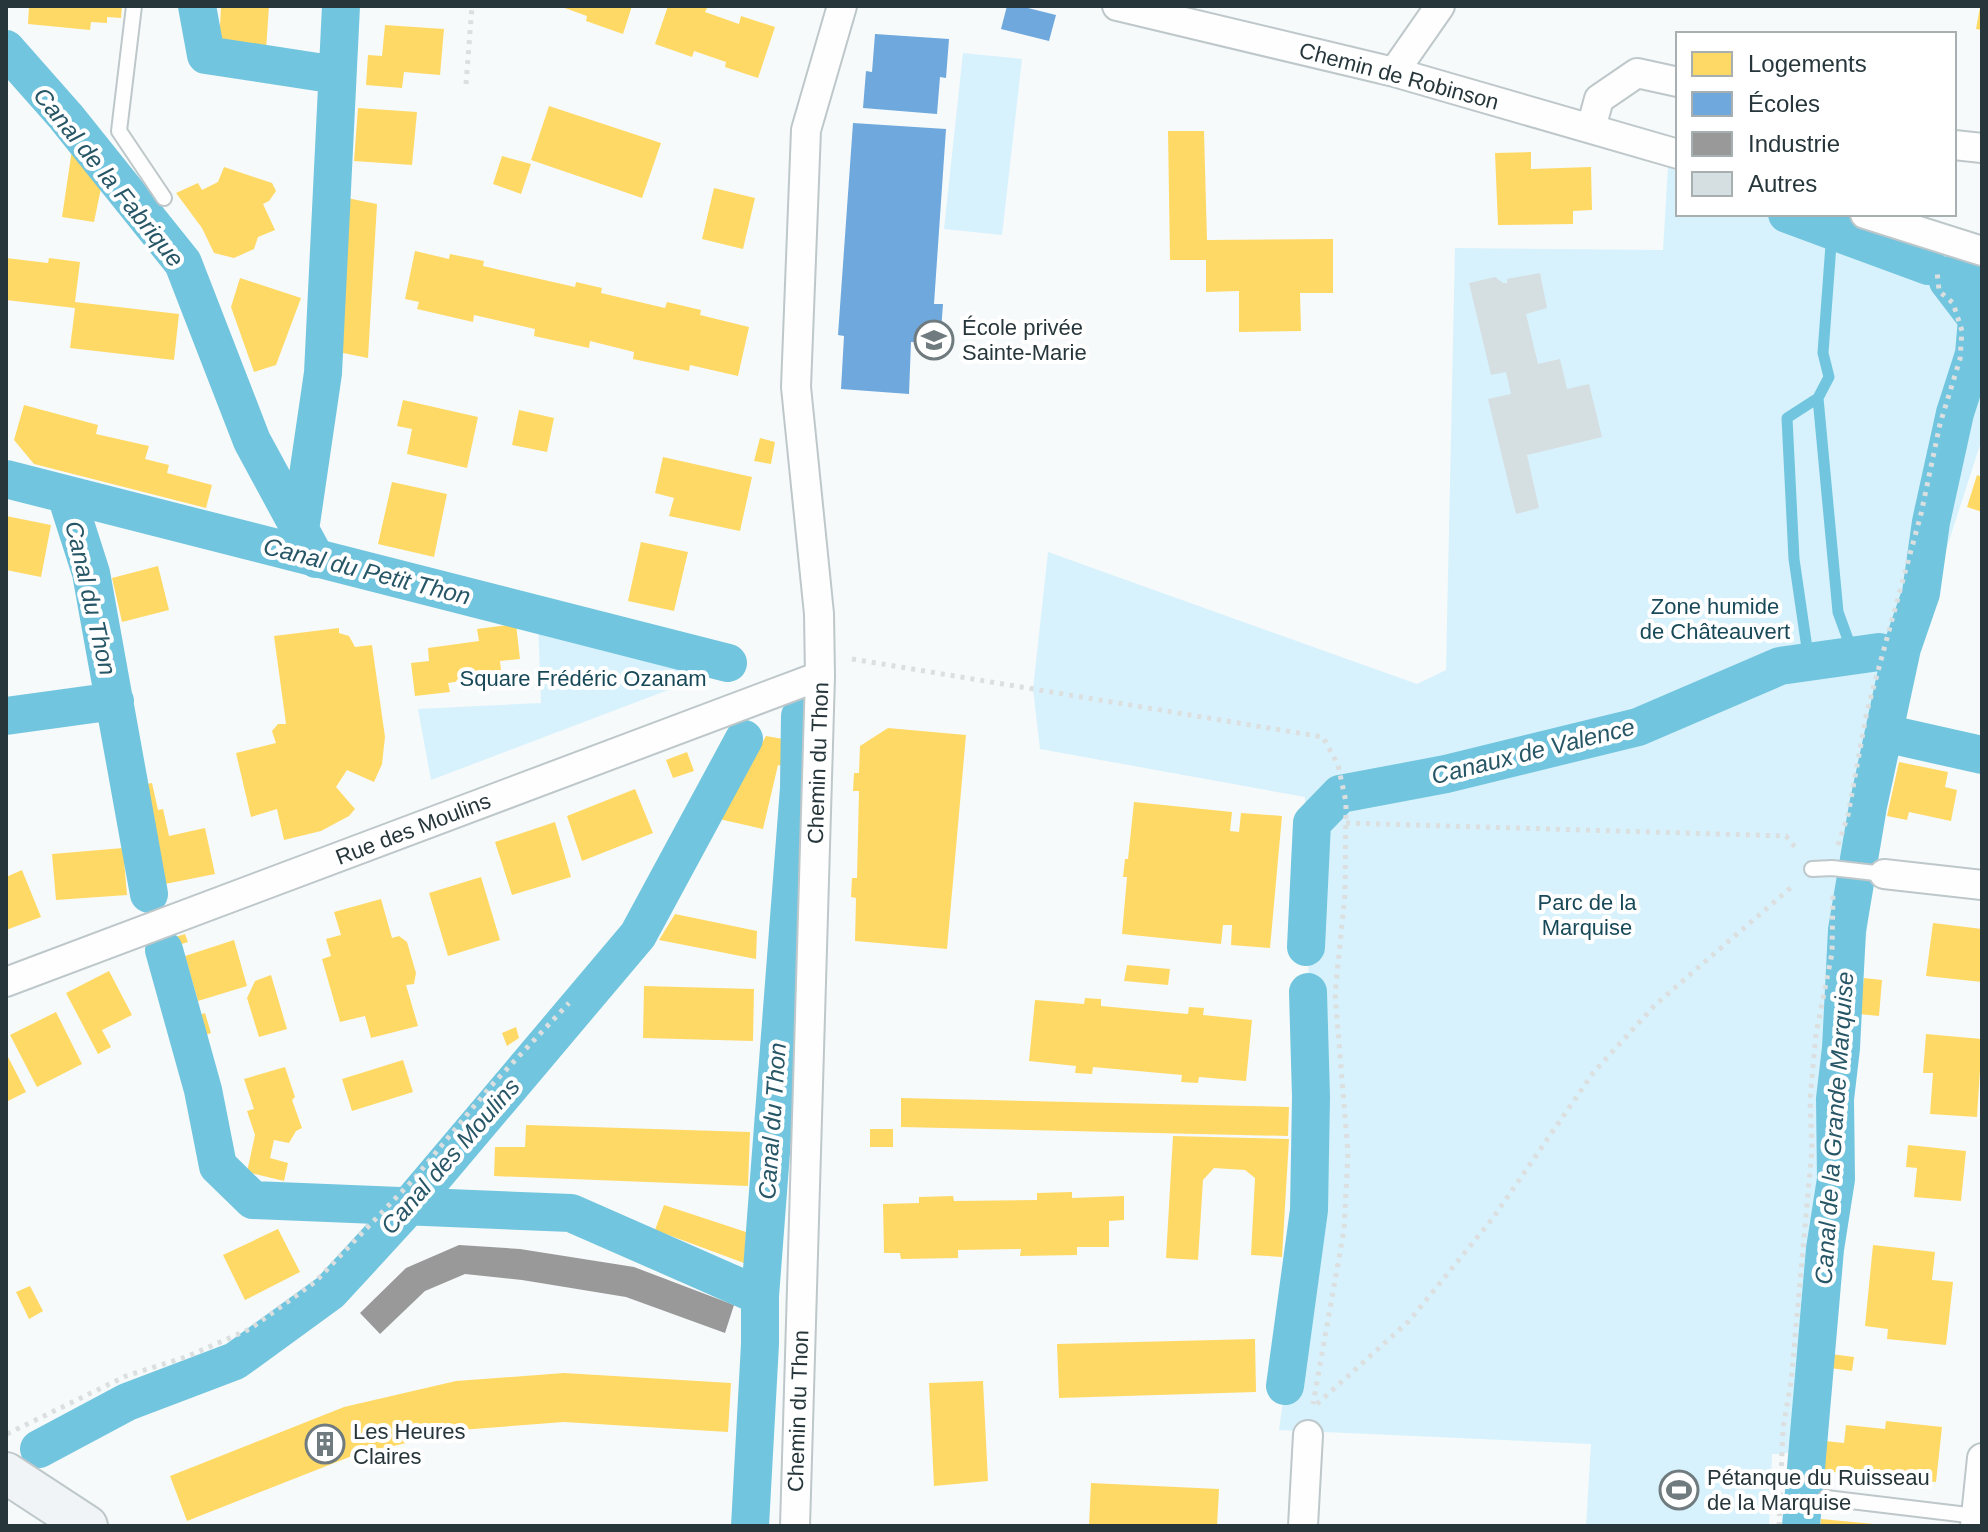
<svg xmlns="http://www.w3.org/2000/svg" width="1988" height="1532" viewBox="0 0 1988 1532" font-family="Arial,sans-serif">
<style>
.green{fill:#d7f2fc}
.homes{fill:#ffd966}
.schools{fill:#6fa8dc}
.industry{fill:#999}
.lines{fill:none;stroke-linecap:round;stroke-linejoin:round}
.stream{stroke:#72c5de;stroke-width:11}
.canal{stroke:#72c5de;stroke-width:38}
.building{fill:#d5dee1}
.lane-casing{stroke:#bec7ca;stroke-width:18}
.street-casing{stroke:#bec7ca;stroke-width:32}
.secondary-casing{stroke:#bec7ca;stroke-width:44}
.path{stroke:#dcdfdf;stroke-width:5;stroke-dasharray:4 6;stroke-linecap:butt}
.lane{stroke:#fefefe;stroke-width:14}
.street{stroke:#fefefe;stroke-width:28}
.secondary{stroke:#f0f4f6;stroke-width:40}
.labels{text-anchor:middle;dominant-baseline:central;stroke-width:8;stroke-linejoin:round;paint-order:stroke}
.street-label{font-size:22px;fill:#26363b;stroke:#fff}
.poi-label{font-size:22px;fill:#26363b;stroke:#fff;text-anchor:start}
.park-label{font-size:22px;fill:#184958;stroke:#fff}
.water-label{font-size:24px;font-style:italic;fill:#275666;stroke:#fff}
</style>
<rect width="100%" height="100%" fill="#f6fafb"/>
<path class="green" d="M 963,53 L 1022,59 L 1002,235 L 944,229 Z
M 1668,167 L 1678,170 L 1678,214 L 1818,214 L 1982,266 L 1982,439 L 1910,661 L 1870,902 L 1812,1446 L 1782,1454 L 1772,1454 L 1769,1526 L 1586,1526 L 1591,1444 L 1279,1430 L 1309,1210 L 1311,1097 L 1305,797 L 1040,749 L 1033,689 L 1048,552 L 1417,684 L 1446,670 L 1455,248 L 1663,250 Z
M 538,621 L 721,670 L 431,780 L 418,709 L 541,703 Z"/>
<path class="homes" d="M 29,6 L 122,6 L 121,18 L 107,17 L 107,23 L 91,22 L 90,30 L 28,24 Z
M 221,6 L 269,6 L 266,50 L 219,47 Z
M 559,6 L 632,6 L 623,34 L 586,21 L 587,16 Z
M 668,6 L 708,6 L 705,12 L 739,24 L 741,16 L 775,27 L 758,78 L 725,67 L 726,62 L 694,51 L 692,57 L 655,44 Z
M 1980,7 L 1982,7 L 1982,30 L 1976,29 Z
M 385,25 L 444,29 L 440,75 L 404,72 L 402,88 L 366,85 L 368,55 L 382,56 Z
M 549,106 L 661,143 L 642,198 L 531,160 Z
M 358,108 L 417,112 L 412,165 L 354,161 Z
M 1168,131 L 1204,131 L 1207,240 L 1333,239 L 1333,293 L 1300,293 L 1301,331 L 1239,332 L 1239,291 L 1206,292 L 1206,260 L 1170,260 Z
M 74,136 L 104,174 L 94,222 L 62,217 Z
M 1531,152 L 1531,169 L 1591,167 L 1592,210 L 1573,211 L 1573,224 L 1498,225 L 1495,153 Z
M 502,156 L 531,164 L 521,194 L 493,184 Z
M 224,167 L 272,183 L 276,191 L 269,201 L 263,204 L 275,230 L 258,237 L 254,249 L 234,258 L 214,253 L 202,228 L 176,193 L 198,183 L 202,190 L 218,182 Z
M 714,188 L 755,198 L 743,249 L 702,239 Z
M 347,198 L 377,204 L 368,358 L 338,352 Z
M 415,251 L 449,259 L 450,254 L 484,261 L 483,266 L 575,287 L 576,282 L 602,288 L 601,293 L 665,308 L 667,302 L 701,310 L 700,315 L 749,327 L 738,376 L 690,365 L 689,371 L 633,359 L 634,352 L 590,341 L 589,348 L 534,336 L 535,329 L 474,315 L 473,322 L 417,309 L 419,302 L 405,299 Z
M 6,258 L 48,263 L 49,258 L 80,262 L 75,302 L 179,314 L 174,360 L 70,348 L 75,308 L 6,300 Z
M 240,278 L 301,298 L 276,365 L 254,372 L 231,307 Z
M 403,400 L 478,417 L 467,468 L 407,454 L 412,429 L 397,426 Z
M 24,405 L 98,425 L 96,434 L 149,446 L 145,459 L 169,465 L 167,473 L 212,485 L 206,508 L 34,464 L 14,440 Z
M 519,410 L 554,418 L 547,452 L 512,445 Z
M 760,438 L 775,442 L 771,464 L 754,461 Z
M 663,457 L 752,477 L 740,531 L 669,516 L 674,498 L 655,493 Z
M 1977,475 L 1982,477 L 1982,512 L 1967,507 Z
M 392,482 L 447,494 L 434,557 L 378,544 Z
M 6,516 L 51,525 L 41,577 L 6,570 Z
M 641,542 L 688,552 L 674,611 L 628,601 Z
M 158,566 L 169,610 L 122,622 L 112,578 Z
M 516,624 L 520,659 L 500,661 L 501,670 L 467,675 L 467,680 L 448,683 L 450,692 L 415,696 L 411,663 L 429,661 L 428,648 L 479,641 L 477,629 Z
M 339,628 L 339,633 L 349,636 L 355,647 L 372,645 L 385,737 L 382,764 L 374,782 L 347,770 L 336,787 L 355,809 L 349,816 L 321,831 L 284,840 L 277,809 L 251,817 L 236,753 L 276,743 L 272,731 L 278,724 L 286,724 L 274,636 Z
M 888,728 L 966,735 L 947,949 L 855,941 L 856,898 L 851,897 L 852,878 L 857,878 L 859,791 L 853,791 L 854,773 L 859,773 L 860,746 Z
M 766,736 L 789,740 L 789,768 L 778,765 L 763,829 L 719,819 Z
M 687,752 L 694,771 L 673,778 L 666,760 Z
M 1899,762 L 1948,772 L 1945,787 L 1957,790 L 1951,821 L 1909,812 L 1907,820 L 1887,816 Z
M 152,783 L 158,810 L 163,809 L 169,836 L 205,828 L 215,874 L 160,885 L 142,785 Z
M 635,789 L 653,833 L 582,861 L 567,816 Z
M 1134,802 L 1232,812 L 1230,831 L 1239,832 L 1241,813 L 1282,816 L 1270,948 L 1231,945 L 1232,925 L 1223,925 L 1221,944 L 1122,934 L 1127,877 L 1123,877 L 1125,859 L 1128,859 Z
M 555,822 L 571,877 L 512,895 L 495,842 Z
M 123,848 L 127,895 L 56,900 L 52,854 Z
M 22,870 L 41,917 L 6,930 L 6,877 Z
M 481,877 L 500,940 L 448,956 L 429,893 Z
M 381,899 L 392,938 L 399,936 L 407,942 L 416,973 L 414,984 L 406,985 L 418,1026 L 371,1038 L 365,1016 L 340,1022 L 322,959 L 331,956 L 326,939 L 341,935 L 334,912 Z
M 675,914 L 757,931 L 756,959 L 659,940 Z
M 1933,923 L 1982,929 L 1982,982 L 1926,976 Z
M 185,934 L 188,942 L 172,947 L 169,939 Z
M 234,940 L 247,986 L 198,1001 L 185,956 Z
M 1127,965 L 1170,969 L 1168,985 L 1124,981 Z
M 109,971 L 132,1015 L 102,1030 L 111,1047 L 98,1054 L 66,993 Z
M 271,975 L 287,1029 L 259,1037 L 247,998 L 255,981 Z
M 1864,978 L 1882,980 L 1879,1016 L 1859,1014 Z
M 644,986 L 754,989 L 753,1041 L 643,1038 Z
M 1085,998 L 1101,999 L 1101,1006 L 1188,1014 L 1189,1007 L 1204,1008 L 1203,1015 L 1252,1020 L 1246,1081 L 1199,1077 L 1198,1083 L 1181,1082 L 1182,1075 L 1093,1067 L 1092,1074 L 1075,1073 L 1076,1066 L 1029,1061 L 1035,1000 L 1084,1004 Z
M 56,1012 L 82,1064 L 37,1087 L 10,1035 Z
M 205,1013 L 211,1033 L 199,1037 L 193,1017 Z
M 516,1027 L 519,1038 L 507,1046 L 502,1033 Z
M 1926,1034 L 1982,1039 L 1977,1117 L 1930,1114 L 1933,1073 L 1923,1073 Z
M 6,1053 L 26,1092 L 6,1102 Z
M 403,1060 L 413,1092 L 352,1111 L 342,1079 Z
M 285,1067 L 295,1097 L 292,1100 L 302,1128 L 296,1131 L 289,1143 L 274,1140 L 270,1158 L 288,1163 L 284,1181 L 247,1172 L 255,1135 L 247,1111 L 254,1109 L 244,1079 Z
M 901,1098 L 1289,1107 L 1288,1136 L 901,1127 Z
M 526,1125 L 750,1132 L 748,1186 L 494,1176 L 495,1147 L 525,1147 Z
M 870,1129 L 893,1129 L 893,1147 L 870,1147 Z
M 1173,1136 L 1289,1139 L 1282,1257 L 1251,1255 L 1255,1178 L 1245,1170 L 1214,1168 L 1203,1180 L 1198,1260 L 1166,1258 Z
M 1908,1145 L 1966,1151 L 1961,1201 L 1914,1197 L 1917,1168 L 1906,1167 Z
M 1072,1192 L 1072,1198 L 1124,1196 L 1124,1220 L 1109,1221 L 1109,1247 L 1077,1247 L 1077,1255 L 1020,1256 L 1021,1249 L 958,1250 L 958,1258 L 901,1259 L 900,1253 L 884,1253 L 883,1204 L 919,1203 L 919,1197 L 953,1196 L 954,1201 L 1037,1200 L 1037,1193 Z
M 664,1205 L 746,1232 L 744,1263 L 655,1230 Z
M 278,1229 L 300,1272 L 245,1300 L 223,1255 Z
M 1873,1245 L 1935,1252 L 1932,1280 L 1953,1282 L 1946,1345 L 1887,1339 L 1888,1329 L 1865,1326 Z
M 30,1286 L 43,1311 L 29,1319 L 16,1292 Z
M 1255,1339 L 1256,1392 L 1059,1398 L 1057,1344 Z
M 1831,1354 L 1854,1357 L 1852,1371 L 1830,1368 Z
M 564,1373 L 731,1383 L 728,1432 L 564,1422 L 460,1430 L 352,1456 L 187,1521 L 170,1476 L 344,1407 L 456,1381 Z
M 983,1381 L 988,1481 L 934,1486 L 929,1383 Z
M 1886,1421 L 1942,1427 L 1936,1482 L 1822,1471 L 1825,1441 L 1844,1443 L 1846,1425 L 1885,1429 Z
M 1091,1483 L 1219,1489 L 1217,1526 L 1089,1526 Z
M 1821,1519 L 1874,1524 L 1874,1526 L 1820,1526 Z"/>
<path class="schools" d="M 1007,6 L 1020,6 L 1056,15 L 1049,41 L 1001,29 Z
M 875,34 L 949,39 L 946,78 L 940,77 L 937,114 L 863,108 L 866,71 L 872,72 Z
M 853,123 L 946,129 L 934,304 L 943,304 L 940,344 L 911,342 L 909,394 L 841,389 L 844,336 L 838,335 Z"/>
<path class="industry" d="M 459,1245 L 520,1249 L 634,1267 L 734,1305 L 725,1333 L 626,1297 L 522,1280 L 465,1274 L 425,1291 L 380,1334 L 360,1313 L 406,1268 Z"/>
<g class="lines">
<path class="stream" d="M 1832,231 L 1823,353 L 1829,377 L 1818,398 L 1838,612 L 1854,656
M 1809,662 L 1794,559 L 1787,418 L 1818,398"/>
<path class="canal" d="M 197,6 L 206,55 L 337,75
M 6,49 L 66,117 L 183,263 L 252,441 L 316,559
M 1787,214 L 1928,266
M 6,479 L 728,663
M 66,495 L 91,573 L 149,894
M 300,530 L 323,373 L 341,6
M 6,716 L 115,701
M 1884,733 L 1982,755
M 1306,947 L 1312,823 L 1340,794 L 1446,774 L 1638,727 L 1780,666 L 1879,652
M 164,950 L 203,1090 L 218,1166 L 253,1200 L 571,1213 L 760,1296
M 1285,1386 L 1309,1210 L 1311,1097 L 1308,992
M 39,1449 L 127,1402 L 235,1361 L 330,1292 L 410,1205 L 638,935 L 744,739
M 750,1526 L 760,1344 L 760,1296 L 799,788 L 800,716
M 1801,1526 L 1825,1249 L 1836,1179 L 1835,1099 L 1841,1048 L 1847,930 L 1868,806 L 1902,648 L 1921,593 L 1931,522 L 1955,413 L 1974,354 L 1977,319 L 1948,281 L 1949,275 L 1982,281"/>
</g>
<path class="building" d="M 1540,273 L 1547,308 L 1526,314 L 1538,364 L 1560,359 L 1567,389 L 1589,384 L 1602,437 L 1527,455 L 1539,508 L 1516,514 L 1488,399 L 1511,394 L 1506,372 L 1491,375 L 1469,283 L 1495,277 L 1503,283 L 1507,283 L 1507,279 Z"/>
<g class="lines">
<defs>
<path id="lane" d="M 134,6 L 119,131 L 164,198
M 1812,869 L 1832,868 L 1884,874
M 1826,1498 L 1976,1516"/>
<path id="street" d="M 1117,6 L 1394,72 L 1678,154
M 1394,72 L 1440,6
M 1591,128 L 1599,99 L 1637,73 L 1678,82
M 1954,145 L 1982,148
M 1865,214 L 1982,251
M 1884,874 L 1982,885
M 6,982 L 820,676
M 795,1526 L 820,676 L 819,614 L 796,387 L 806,130 L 842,6
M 1303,1526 L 1308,1435
M 1975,1526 L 1982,1458"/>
<path id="secondary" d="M 6,1473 L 87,1526"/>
</defs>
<use href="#lane" class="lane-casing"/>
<use href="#street" class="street-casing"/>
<use href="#secondary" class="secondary-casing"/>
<path class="path" d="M 466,84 L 472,6
M 852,659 L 1323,737 L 1338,765 L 1346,802 L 1345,894 L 1335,994 L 1348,1153 L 1344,1230 L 1313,1404
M 1346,823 L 1786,836 L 1798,851
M 1838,845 L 1848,815 L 1867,711 L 1921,514 L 1940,424 L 1960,359 L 1962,331 L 1953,303 L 1939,291 L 1937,271
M 1317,1404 L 1409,1321 L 1493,1218 L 1593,1073 L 1656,1004 L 1795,884
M 7,1434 L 126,1376 L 186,1357 L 250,1329 L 315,1282 L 414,1179 L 490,1087 L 569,1003
M 1779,1526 L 1783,1428 L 1791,1382 L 1812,1149 L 1810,1099 L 1816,1034 L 1832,953 L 1833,891"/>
<use href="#lane" class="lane"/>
<use href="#street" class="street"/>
<use href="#secondary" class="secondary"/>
</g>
<defs>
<symbol id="school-ring" viewBox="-11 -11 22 22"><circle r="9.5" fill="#fff" stroke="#6f7b7e" stroke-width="1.5"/><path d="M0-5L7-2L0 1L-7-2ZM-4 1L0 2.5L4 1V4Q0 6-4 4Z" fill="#6f7b7e"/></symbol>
<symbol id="building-ring" viewBox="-11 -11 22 22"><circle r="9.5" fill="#fff" stroke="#6f7b7e" stroke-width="1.5"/><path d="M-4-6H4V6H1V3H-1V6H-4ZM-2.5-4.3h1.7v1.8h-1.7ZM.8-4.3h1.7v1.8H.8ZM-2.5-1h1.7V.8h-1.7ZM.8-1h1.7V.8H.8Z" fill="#6f7b7e"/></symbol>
<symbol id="stadium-ring" viewBox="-11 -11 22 22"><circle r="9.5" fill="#fff" stroke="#6f7b7e" stroke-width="1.5"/><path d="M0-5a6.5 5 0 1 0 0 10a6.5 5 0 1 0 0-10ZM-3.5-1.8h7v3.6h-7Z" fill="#6f7b7e"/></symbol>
</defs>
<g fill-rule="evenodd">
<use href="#school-ring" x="912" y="318" width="44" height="44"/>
<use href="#building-ring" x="303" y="1422" width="44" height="44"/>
<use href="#stadium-ring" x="1657" y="1468" width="44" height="44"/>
</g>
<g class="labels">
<g class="street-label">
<text transform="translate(1399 76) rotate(15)">Chemin de Robinson</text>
<text transform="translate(818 763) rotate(-88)">Chemin du Thon</text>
<text transform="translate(413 829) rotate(-21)">Rue des Moulins</text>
<text transform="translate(798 1411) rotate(-88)">Chemin du Thon</text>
</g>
<g class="poi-label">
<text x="962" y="327">École privée<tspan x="962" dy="25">Sainte-Marie</tspan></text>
<text x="353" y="1431">Les Heures<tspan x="353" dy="25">Claires</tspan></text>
<text x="1707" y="1477">Pétanque du Ruisseau<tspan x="1707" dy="25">de la Marquise</tspan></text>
</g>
<g class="park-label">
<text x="1715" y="606">Zone humide<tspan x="1715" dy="25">de Châteauvert</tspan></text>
<text x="583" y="678">Square Frédéric Ozanam</text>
<text x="1587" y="902">Parc de la<tspan x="1587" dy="25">Marquise</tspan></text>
</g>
<g class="water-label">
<text transform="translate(109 177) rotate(51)">Canal de la Fabrique</text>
<text transform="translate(367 571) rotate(14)">Canal du Petit Thon</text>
<text transform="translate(91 598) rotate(77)">Canal du Thon</text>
<text transform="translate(1533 751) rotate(-14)">Canaux de Valence</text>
<text transform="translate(772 1121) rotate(-86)">Canal du Thon</text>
<text transform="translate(1834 1128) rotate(-86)">Canal de la Grande Marquise</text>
<text transform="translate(450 1156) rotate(-49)">Canal des Moulins</text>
</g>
</g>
<rect width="1988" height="1532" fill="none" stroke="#26363b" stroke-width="16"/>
<rect x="1676" y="32" width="280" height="184" fill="#ffffff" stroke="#a8afb1" stroke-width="2"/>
<rect x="1692" y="52" width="40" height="24" fill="#ffd966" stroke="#a8afb1" stroke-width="2"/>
<text x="1748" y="72" font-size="24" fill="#26363b">Logements</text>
<rect x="1692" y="92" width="40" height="24" fill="#6fa8dc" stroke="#a8afb1" stroke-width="2"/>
<text x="1748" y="112" font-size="24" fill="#26363b">Écoles</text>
<rect x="1692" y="132" width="40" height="24" fill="#999999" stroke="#a8afb1" stroke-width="2"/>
<text x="1748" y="152" font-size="24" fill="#26363b">Industrie</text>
<rect x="1692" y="172" width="40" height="24" fill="#d5dee1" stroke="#a8afb1" stroke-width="2"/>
<text x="1748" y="192" font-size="24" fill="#26363b">Autres</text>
</svg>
